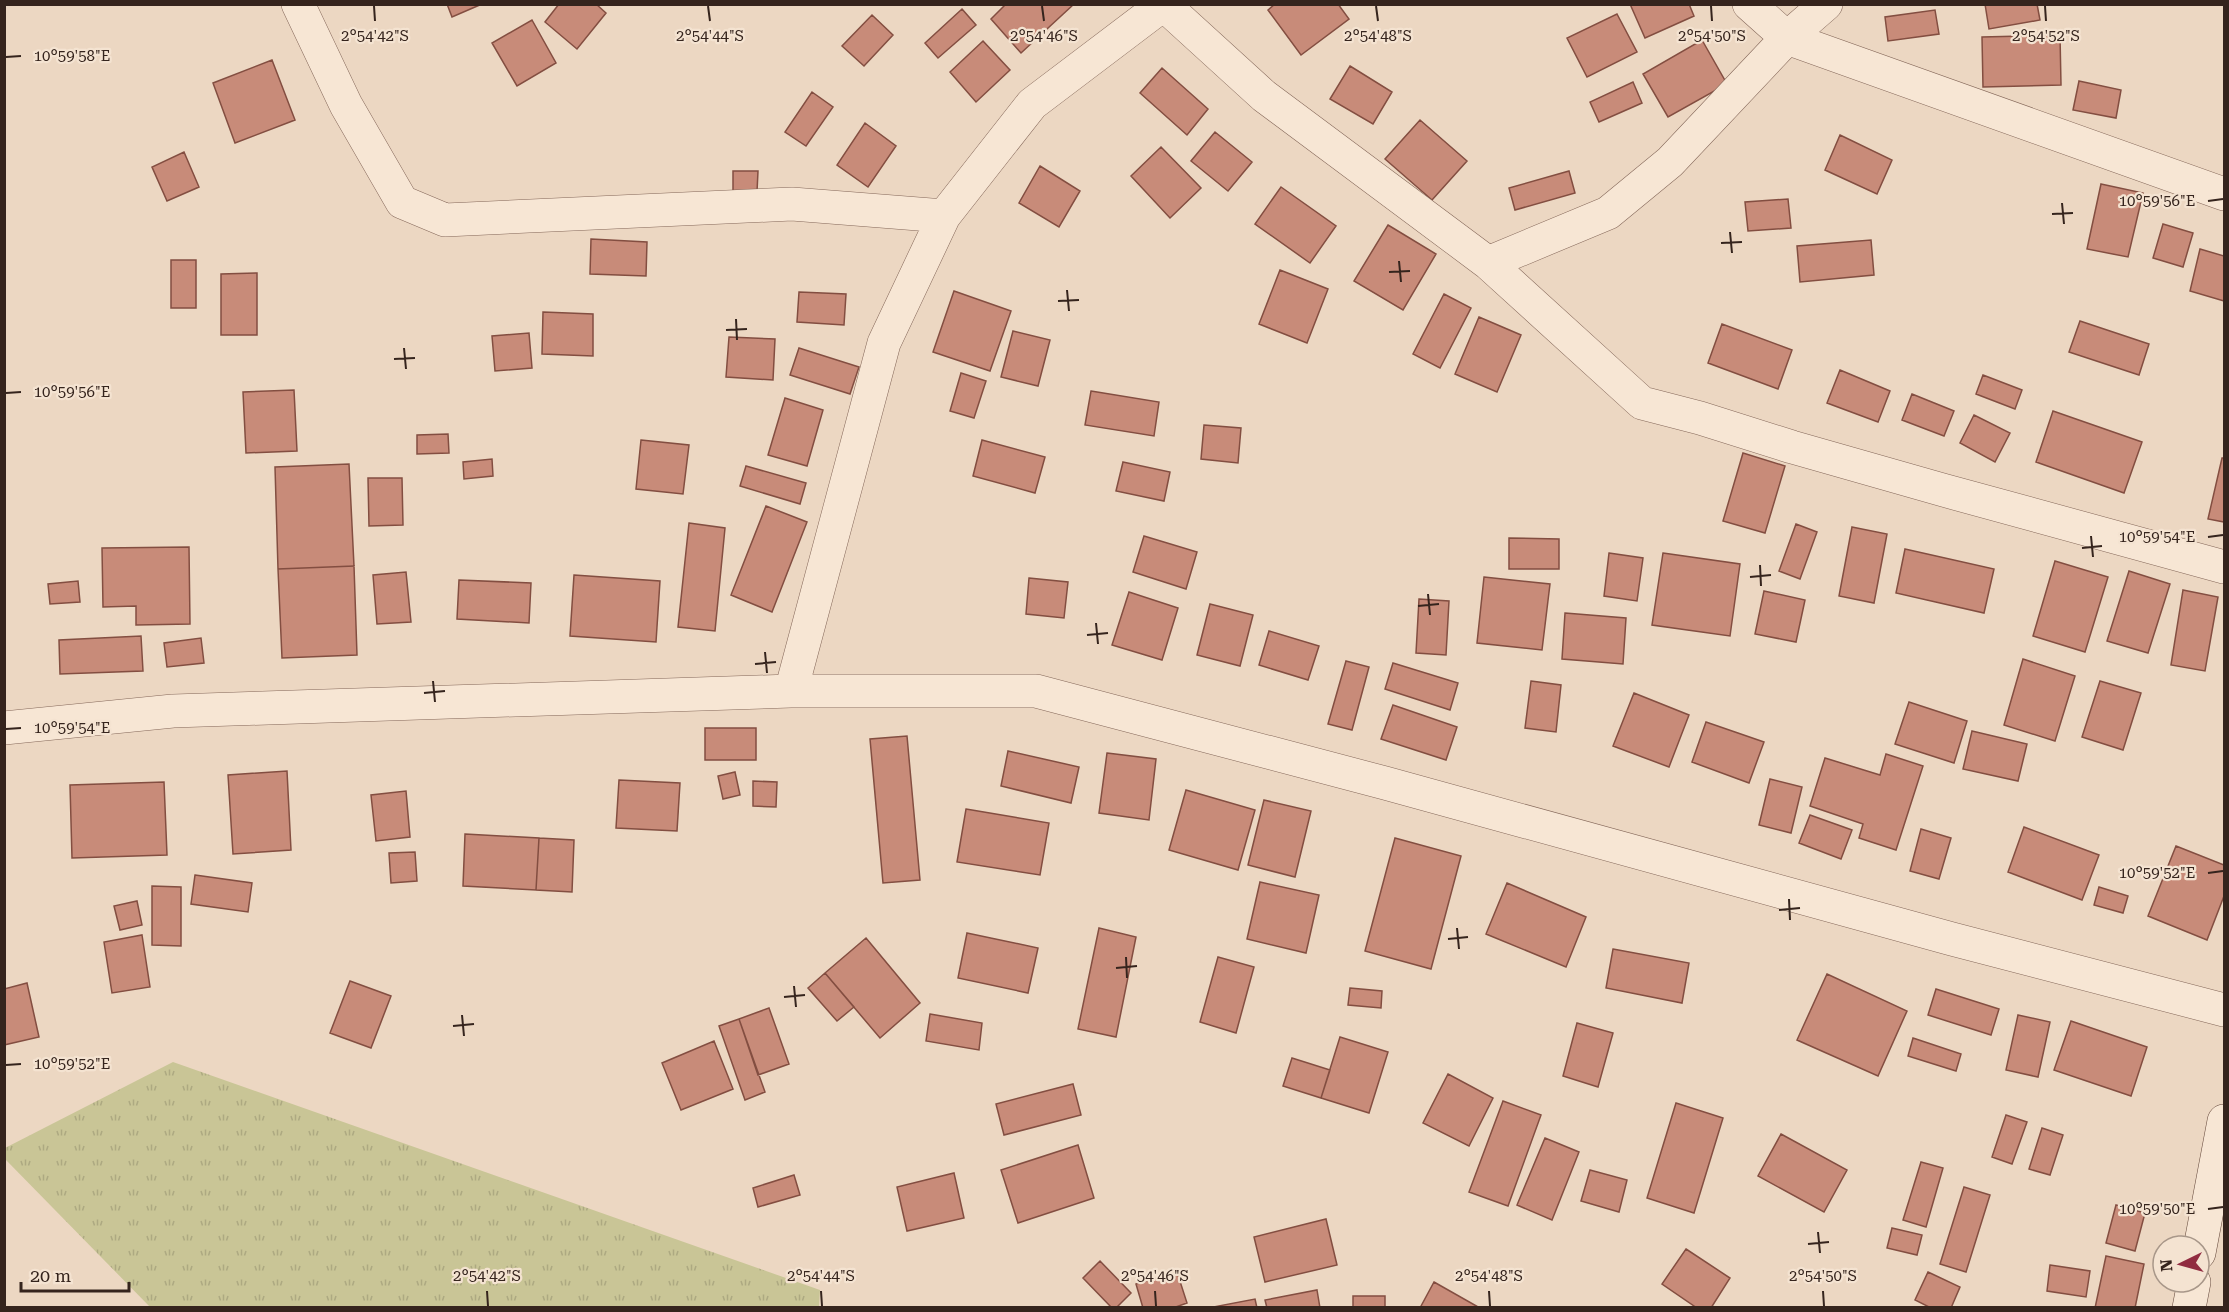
<svg xmlns="http://www.w3.org/2000/svg" width="2229" height="1312" viewBox="0 0 2229 1312" font-family="'Roboto Serif',serif">
<style>
.grass{fill:url(#grass-tufts)}
.building{fill:#c88b79;stroke:#834e41;stroke-width:1.5}
.lines{fill:none;stroke-linecap:round;stroke-linejoin:round}
.minor-casing{stroke:#85685a;stroke-width:34}
.secondary-casing{stroke:#664a3d;stroke-width:34}
.minor{stroke:#f7e6d4;stroke-width:33}
.secondary{stroke:#f7e6d4;stroke-width:33}
.ticks{fill:none;stroke:#35241d;stroke-width:2}
.ticks-label{font-size:15px;text-anchor:middle;fill:#35241d;stroke:#f4e3d1;stroke-width:4.5;stroke-linejoin:round;paint-order:stroke}
</style>
<defs>
<pattern id="grass-tufts" width="24" height="20" patternUnits="userSpaceOnUse" patternTransform="scale(1.5)"><rect width="24" height="20" fill="#c9c596"/><path d="M3 7l-1-3M5 7V3M7 7l1-3M15 17l-1-3M17 17v-4M19 17l1-3" fill="none" stroke="#ada981"/></pattern>
</defs>
<rect width="100%" height="100%" fill="#ecd7c2"/>
<path class="grass" d="M 173,1062 L 820,1290 L 819,1307 L 150,1307 L 5,1159 L 5,1148 Z"/>
<path class="building" d="M 447,4 L 482,4 L 452,17 Z
M 559,4 L 596,4 L 606,13 L 577,49 L 545,22 Z
M 1006,4 L 1074,4 L 1021,53 L 991,19 Z
M 1275,4 L 1338,4 L 1349,19 L 1301,55 L 1268,10 Z
M 1630,4 L 1689,4 L 1694,16 L 1645,38 Z
M 1985,4 L 2037,4 L 2040,20 L 1989,29 Z
M 962,9 L 976,25 L 938,58 L 925,43 Z
M 1935,10 L 1939,34 L 1888,41 L 1885,17 Z
M 1617,14 L 1637,52 L 1587,77 L 1567,38 Z
M 872,15 L 893,35 L 864,66 L 842,46 Z
M 532,20 L 556,63 L 517,86 L 492,43 Z
M 2060,35 L 2061,85 L 1983,87 L 1982,37 Z
M 1702,40 L 1727,84 L 1668,117 L 1643,74 Z
M 983,41 L 1010,70 L 976,102 L 950,72 Z
M 272,60 L 295,120 L 235,143 L 213,83 Z
M 1350,66 L 1392,92 L 1373,124 L 1330,99 Z
M 1162,68 L 1208,109 L 1187,135 L 1140,93 Z
M 2079,81 L 2121,90 L 2116,118 L 2073,110 Z
M 1633,82 L 1642,103 L 1599,122 L 1590,102 Z
M 812,92 L 833,107 L 806,146 L 785,132 Z
M 1420,120 L 1467,161 L 1432,200 L 1385,159 Z
M 865,123 L 896,146 L 868,187 L 837,165 Z
M 1215,132 L 1252,162 L 1228,191 L 1191,161 Z
M 1840,135 L 1892,160 L 1877,194 L 1825,170 Z
M 1161,147 L 1201,188 L 1170,218 L 1131,176 Z
M 184,152 L 199,187 L 167,201 L 152,167 Z
M 1040,166 L 1080,191 L 1059,227 L 1019,203 Z
M 733,171 L 758,171 L 757,192 L 733,192 Z
M 1569,171 L 1575,193 L 1515,210 L 1509,188 Z
M 2101,184 L 2143,193 L 2128,257 L 2087,249 Z
M 1281,187 L 1336,226 L 1310,263 L 1255,224 Z
M 1788,199 L 1791,228 L 1748,231 L 1745,202 Z
M 2163,224 L 2193,233 L 2183,267 L 2153,258 Z
M 1388,225 L 1436,254 L 1403,310 L 1354,281 Z
M 591,239 L 647,242 L 646,276 L 590,274 Z
M 1871,240 L 1874,275 L 1800,282 L 1797,246 Z
M 2200,249 L 2224,256 L 2224,301 L 2190,291 Z
M 171,260 L 196,260 L 196,308 L 171,308 Z
M 1280,270 L 1328,289 L 1307,343 L 1259,324 Z
M 257,273 L 257,335 L 221,335 L 221,274 Z
M 954,291 L 1011,311 L 990,371 L 933,352 Z
M 799,292 L 846,294 L 844,325 L 797,322 Z
M 1444,294 L 1471,308 L 1440,368 L 1413,354 Z
M 543,312 L 593,314 L 593,356 L 542,354 Z
M 1479,317 L 1521,335 L 1497,392 L 1455,374 Z
M 2080,321 L 2149,344 L 2139,375 L 2069,352 Z
M 1722,324 L 1792,350 L 1778,389 L 1708,363 Z
M 1013,331 L 1050,340 L 1038,386 L 1001,377 Z
M 529,333 L 532,368 L 495,371 L 492,336 Z
M 729,337 L 775,339 L 773,380 L 726,377 Z
M 799,348 L 859,367 L 850,394 L 790,375 Z
M 1840,370 L 1890,391 L 1878,422 L 1827,403 Z
M 961,373 L 986,381 L 974,418 L 950,411 Z
M 1983,375 L 2022,390 L 2015,409 L 1976,394 Z
M 294,390 L 297,451 L 246,453 L 243,392 Z
M 1091,391 L 1159,402 L 1154,436 L 1085,425 Z
M 1912,394 L 1954,411 L 1944,436 L 1902,420 Z
M 785,398 L 823,410 L 807,466 L 768,455 Z
M 2053,411 L 2142,442 L 2124,493 L 2036,462 Z
M 1974,415 L 2010,433 L 1995,462 L 1960,443 Z
M 1204,425 L 1241,428 L 1238,463 L 1201,459 Z
M 448,434 L 449,453 L 417,454 L 417,435 Z
M 641,440 L 689,445 L 683,494 L 636,489 Z
M 982,440 L 1045,457 L 1035,493 L 973,476 Z
M 1743,453 L 1785,466 L 1765,533 L 1723,521 Z
M 2222,458 L 2224,458 L 2224,522 L 2208,519 Z
M 492,459 L 493,476 L 464,479 L 463,462 Z
M 1123,462 L 1170,472 L 1164,501 L 1116,491 Z
M 349,464 L 354,566 L 278,569 L 275,467 Z
M 746,466 L 806,483 L 800,504 L 740,486 Z
M 368,478 L 402,478 L 403,525 L 369,526 Z
M 766,506 L 807,522 L 772,612 L 731,595 Z
M 689,523 L 725,528 L 715,631 L 678,627 Z
M 1796,524 L 1817,532 L 1800,579 L 1779,571 Z
M 1852,527 L 1887,534 L 1874,603 L 1839,596 Z
M 1144,536 L 1197,552 L 1186,589 L 1133,572 Z
M 1509,538 L 1559,539 L 1559,569 L 1509,569 Z
M 189,547 L 190,624 L 136,625 L 136,606 L 103,607 L 102,548 Z
M 1905,549 L 1994,569 L 1984,613 L 1896,593 Z
M 1609,553 L 1643,558 L 1637,601 L 1604,596 Z
M 1663,553 L 1740,564 L 1730,636 L 1652,625 Z
M 2055,561 L 2108,577 L 2085,652 L 2033,636 Z
M 354,566 L 357,655 L 282,658 L 278,569 Z
M 2129,571 L 2170,584 L 2148,653 L 2107,641 Z
M 406,572 L 411,622 L 377,624 L 373,575 Z
M 574,575 L 660,581 L 656,642 L 570,636 Z
M 1484,577 L 1550,584 L 1542,650 L 1477,643 Z
M 1029,578 L 1068,582 L 1064,618 L 1026,614 Z
M 459,580 L 531,583 L 529,623 L 457,619 Z
M 78,581 L 80,602 L 50,604 L 48,584 Z
M 2183,590 L 2218,597 L 2205,671 L 2171,665 Z
M 1764,591 L 1805,600 L 1796,642 L 1755,634 Z
M 1129,592 L 1178,608 L 1162,660 L 1112,645 Z
M 1419,599 L 1449,601 L 1446,655 L 1416,653 Z
M 1210,604 L 1253,615 L 1240,666 L 1197,655 Z
M 1565,613 L 1626,618 L 1623,664 L 1562,659 Z
M 1269,631 L 1319,646 L 1308,680 L 1259,665 Z
M 141,636 L 143,671 L 60,674 L 59,640 Z
M 201,638 L 204,663 L 167,667 L 164,643 Z
M 2023,659 L 2075,676 L 2055,741 L 2004,725 Z
M 1346,661 L 1369,667 L 1352,730 L 1328,724 Z
M 1393,663 L 1458,683 L 1450,710 L 1385,689 Z
M 1531,681 L 1561,685 L 1556,732 L 1525,728 Z
M 2100,681 L 2141,693 L 2123,750 L 2082,737 Z
M 1634,693 L 1689,715 L 1669,767 L 1613,746 Z
M 1909,702 L 1967,721 L 1954,763 L 1895,744 Z
M 1393,705 L 1457,727 L 1446,760 L 1381,739 Z
M 1706,722 L 1764,742 L 1749,783 L 1692,762 Z
M 705,728 L 756,728 L 756,760 L 705,760 Z
M 1972,731 L 2027,744 L 2018,781 L 1963,769 Z
M 907,736 L 920,880 L 883,883 L 870,739 Z
M 1008,751 L 1079,767 L 1071,803 L 1001,786 Z
M 1107,753 L 1156,759 L 1149,820 L 1099,813 Z
M 1886,754 L 1923,766 L 1896,850 L 1859,838 L 1863,824 L 1810,806 L 1825,758 L 1880,775 Z
M 287,771 L 291,850 L 233,854 L 228,775 Z
M 735,772 L 740,795 L 723,799 L 718,776 Z
M 1770,779 L 1802,787 L 1791,833 L 1759,825 Z
M 619,780 L 680,783 L 677,831 L 616,828 Z
M 753,781 L 777,782 L 776,807 L 753,806 Z
M 164,782 L 167,855 L 72,858 L 70,785 Z
M 1186,790 L 1255,810 L 1238,870 L 1169,850 Z
M 406,791 L 410,837 L 376,841 L 371,795 Z
M 1264,800 L 1311,811 L 1295,877 L 1248,865 Z
M 966,809 L 1049,823 L 1040,875 L 957,862 Z
M 1810,815 L 1852,830 L 1841,859 L 1799,843 Z
M 2024,827 L 2099,855 L 2082,900 L 2008,872 Z
M 1921,829 L 1951,838 L 1939,879 L 1910,871 Z
M 465,834 L 539,838 L 536,890 L 463,886 Z
M 539,838 L 574,840 L 572,892 L 536,890 Z
M 1395,838 L 1461,856 L 1431,969 L 1365,951 Z
M 2176,846 L 2224,865 L 2224,896 L 2207,940 L 2148,916 Z
M 415,852 L 417,881 L 391,883 L 389,853 Z
M 195,875 L 252,883 L 248,912 L 191,904 Z
M 1260,882 L 1319,895 L 1306,953 L 1247,939 Z
M 1507,883 L 1586,917 L 1566,967 L 1486,934 Z
M 152,886 L 181,887 L 181,946 L 152,945 Z
M 2099,887 L 2128,896 L 2123,913 L 2094,905 Z
M 137,901 L 142,925 L 120,930 L 114,906 Z
M 1099,928 L 1136,937 L 1116,1037 L 1078,1029 Z
M 967,933 L 1038,948 L 1028,993 L 958,978 Z
M 142,935 L 150,987 L 112,993 L 104,942 Z
M 866,938 L 920,1003 L 880,1038 L 825,973 Z
M 1613,949 L 1689,963 L 1682,1003 L 1606,988 Z
M 1218,957 L 1254,967 L 1236,1033 L 1200,1022 Z
M 825,973 L 854,1007 L 837,1021 L 808,988 Z
M 1827,974 L 1907,1011 L 1878,1076 L 1797,1040 Z
M 350,981 L 391,996 L 371,1048 L 330,1033 Z
M 27,983 L 39,1037 L 4,1045 L 4,989 Z
M 1350,988 L 1382,991 L 1381,1008 L 1348,1005 Z
M 1936,989 L 1999,1009 L 1991,1035 L 1928,1015 Z
M 769,1008 L 789,1064 L 758,1075 L 739,1019 Z
M 930,1014 L 982,1023 L 979,1050 L 926,1041 Z
M 2018,1015 L 2050,1022 L 2038,1077 L 2006,1070 Z
M 739,1019 L 765,1092 L 745,1100 L 719,1026 Z
M 2071,1021 L 2147,1047 L 2131,1096 L 2054,1070 Z
M 1577,1023 L 1613,1033 L 1598,1087 L 1563,1076 Z
M 1340,1037 L 1388,1052 L 1369,1113 L 1321,1098 Z
M 1913,1038 L 1961,1054 L 1956,1071 L 1908,1056 Z
M 714,1041 L 733,1089 L 681,1110 L 662,1063 Z
M 1292,1058 L 1330,1070 L 1321,1098 L 1283,1086 Z
M 1448,1074 L 1493,1098 L 1469,1146 L 1423,1123 Z
M 1073,1084 L 1081,1115 L 1004,1135 L 996,1104 Z
M 1503,1101 L 1541,1115 L 1508,1206 L 1469,1192 Z
M 1676,1103 L 1723,1118 L 1694,1213 L 1647,1198 Z
M 2006,1115 L 2027,1122 L 2012,1164 L 1992,1157 Z
M 2042,1128 L 2063,1135 L 2050,1175 L 2029,1169 Z
M 1781,1134 L 1847,1170 L 1824,1212 L 1758,1176 Z
M 1545,1138 L 1579,1152 L 1552,1220 L 1517,1205 Z
M 1078,1145 L 1094,1198 L 1018,1223 L 1001,1170 Z
M 1921,1162 L 1943,1168 L 1926,1227 L 1903,1220 Z
M 1590,1170 L 1627,1180 L 1619,1212 L 1581,1201 Z
M 954,1173 L 964,1218 L 907,1231 L 897,1187 Z
M 794,1175 L 800,1195 L 758,1207 L 753,1188 Z
M 1964,1187 L 1990,1195 L 1966,1272 L 1940,1264 Z
M 2116,1205 L 2145,1213 L 2135,1251 L 2106,1243 Z
M 1326,1219 L 1337,1265 L 1265,1282 L 1254,1237 Z
M 1892,1228 L 1922,1235 L 1917,1255 L 1887,1248 Z
M 1686,1249 L 1730,1278 L 1711,1308 L 1697,1308 L 1662,1284 Z
M 2106,1256 L 2144,1264 L 2135,1308 L 2095,1308 Z
M 1100,1261 L 1131,1293 L 1116,1308 L 1112,1308 L 1083,1278 Z
M 2050,1265 L 2090,1271 L 2086,1297 L 2047,1291 Z
M 1177,1272 L 1187,1303 L 1173,1308 L 1143,1308 L 1136,1284 Z
M 1928,1272 L 1960,1287 L 1951,1308 L 1931,1308 L 1915,1300 Z
M 1434,1282 L 1480,1308 L 1420,1308 Z
M 1317,1290 L 1320,1308 L 1267,1308 L 1265,1300 Z
M 1353,1296 L 1385,1296 L 1385,1308 L 1353,1308 Z
M 1255,1299 L 1257,1308 L 1213,1308 L 1213,1307 Z"/>
<g class="lines">
<defs>
<path id="minor" d="M 298,4 L 346,105 L 402,202 L 445,220 L 792,204 L 944,216
M 1163,4 L 1264,96 L 1488,263 L 1642,403 L 1700,418 L 1792,447 L 1943,490 L 2224,567
M 1749,4 L 1787,38 L 2224,194
M 1488,263 L 1608,213 L 1670,162 L 1787,38 L 1826,4
M 791,691 L 884,343 L 944,216 L 1032,104 L 1164,4
M 4,728 L 173,711 L 791,691 L 1036,691 L 1385,783 L 1952,939 L 2224,1010"/>
<path id="secondary" d="M 2199,1253 L 2224,1121
M 2189,1308 L 2194,1282"/>
</defs>
<use href="#minor" class="minor-casing"/>
<use href="#secondary" class="secondary-casing"/>
<use href="#minor" class="minor"/>
<use href="#secondary" class="secondary"/>
</g>
<path class="ticks" d="M 374,6 L 375,21M 708,6 L 710,21M 1042,6 L 1044,21M 1376,6 L 1378,21M 1711,6 L 1712,21M 2045,6 L 2046,21M 6,57 L 21,56M 2208,201 L 2223,199M 2062,203 L 2064,224M 2052,214 L 2073,213M 1730,232 L 1732,253M 1721,243 L 1742,242M 1399,261 L 1401,282M 1389,272 L 1410,271M 1067,290 L 1069,311M 1058,301 L 1079,300M 736,319 L 737,340M 726,330 L 747,329M 404,348 L 406,369M 394,359 L 415,358M 6,393 L 21,392M 2091,536 L 2093,557M 2208,537 L 2223,535M 2082,548 L 2102,546M 1760,565 L 1761,586M 1750,577 L 1771,575M 1428,594 L 1430,615M 1418,606 L 1439,604M 1096,623 L 1098,644M 1087,635 L 1108,633M 765,652 L 767,673M 755,664 L 776,662M 433,681 L 435,702M 424,693 L 445,691M 6,729 L 21,728M 2208,873 L 2223,871M 1789,899 L 1790,920M 1779,910 L 1800,908M 1457,928 L 1459,949M 1448,939 L 1468,937M 1126,957 L 1127,978M 1116,968 L 1137,966M 794,986 L 796,1007M 784,997 L 805,995M 462,1015 L 464,1036M 453,1026 L 474,1024M 6,1065 L 21,1064M 2208,1209 L 2223,1207M 1818,1232 L 1820,1253M 1808,1244 L 1829,1242M 487,1291 L 488,1306M 821,1291 L 822,1306M 1155,1291 L 1156,1306M 1489,1291 L 1490,1306M 1823,1291 L 1824,1306"/>
<g class="ticks-label">
<text x="375" y="41">2°54'42"S</text>
<text x="710" y="41">2°54'44"S</text>
<text x="1044" y="41">2°54'46"S</text>
<text x="1378" y="41">2°54'48"S</text>
<text x="1712" y="41">2°54'50"S</text>
<text x="2046" y="41">2°54'52"S</text>
<text x="72" y="61">10°59'58"E</text>
<text x="2157" y="206">10°59'56"E</text>
<text x="72" y="397">10°59'56"E</text>
<text x="2157" y="542">10°59'54"E</text>
<text x="72" y="733">10°59'54"E</text>
<text x="2157" y="878">10°59'52"E</text>
<text x="72" y="1069">10°59'52"E</text>
<text x="2157" y="1214">10°59'50"E</text>
<text x="487" y="1281">2°54'42"S</text>
<text x="821" y="1281">2°54'44"S</text>
<text x="1155" y="1281">2°54'46"S</text>
<text x="1489" y="1281">2°54'48"S</text>
<text x="1823" y="1281">2°54'50"S</text>
</g>
<rect width="2229" height="1312" fill="none" stroke="#35241d" stroke-width="12"/>
<g transform="translate(2181 1264) rotate(265)"><circle r="28" fill="#f4e3d1" stroke="#a89789" stroke-width="1.5"/>
<path d="M0-4.5L10 22L0 15L-10 22Z" fill="#912c40"/>
<text y="-9" font-size="16" font-weight="bold" text-anchor="middle" fill="#35241d">N</text>
</g>
<path d="M21 1282v9h108v-9" fill="none" stroke="#35241d" stroke-width="3"/>
<text x="30" y="1282" font-size="18" fill="#35241d" stroke="#f4e3d1" stroke-width="4.5" paint-order="stroke">20 m</text>
</svg>
